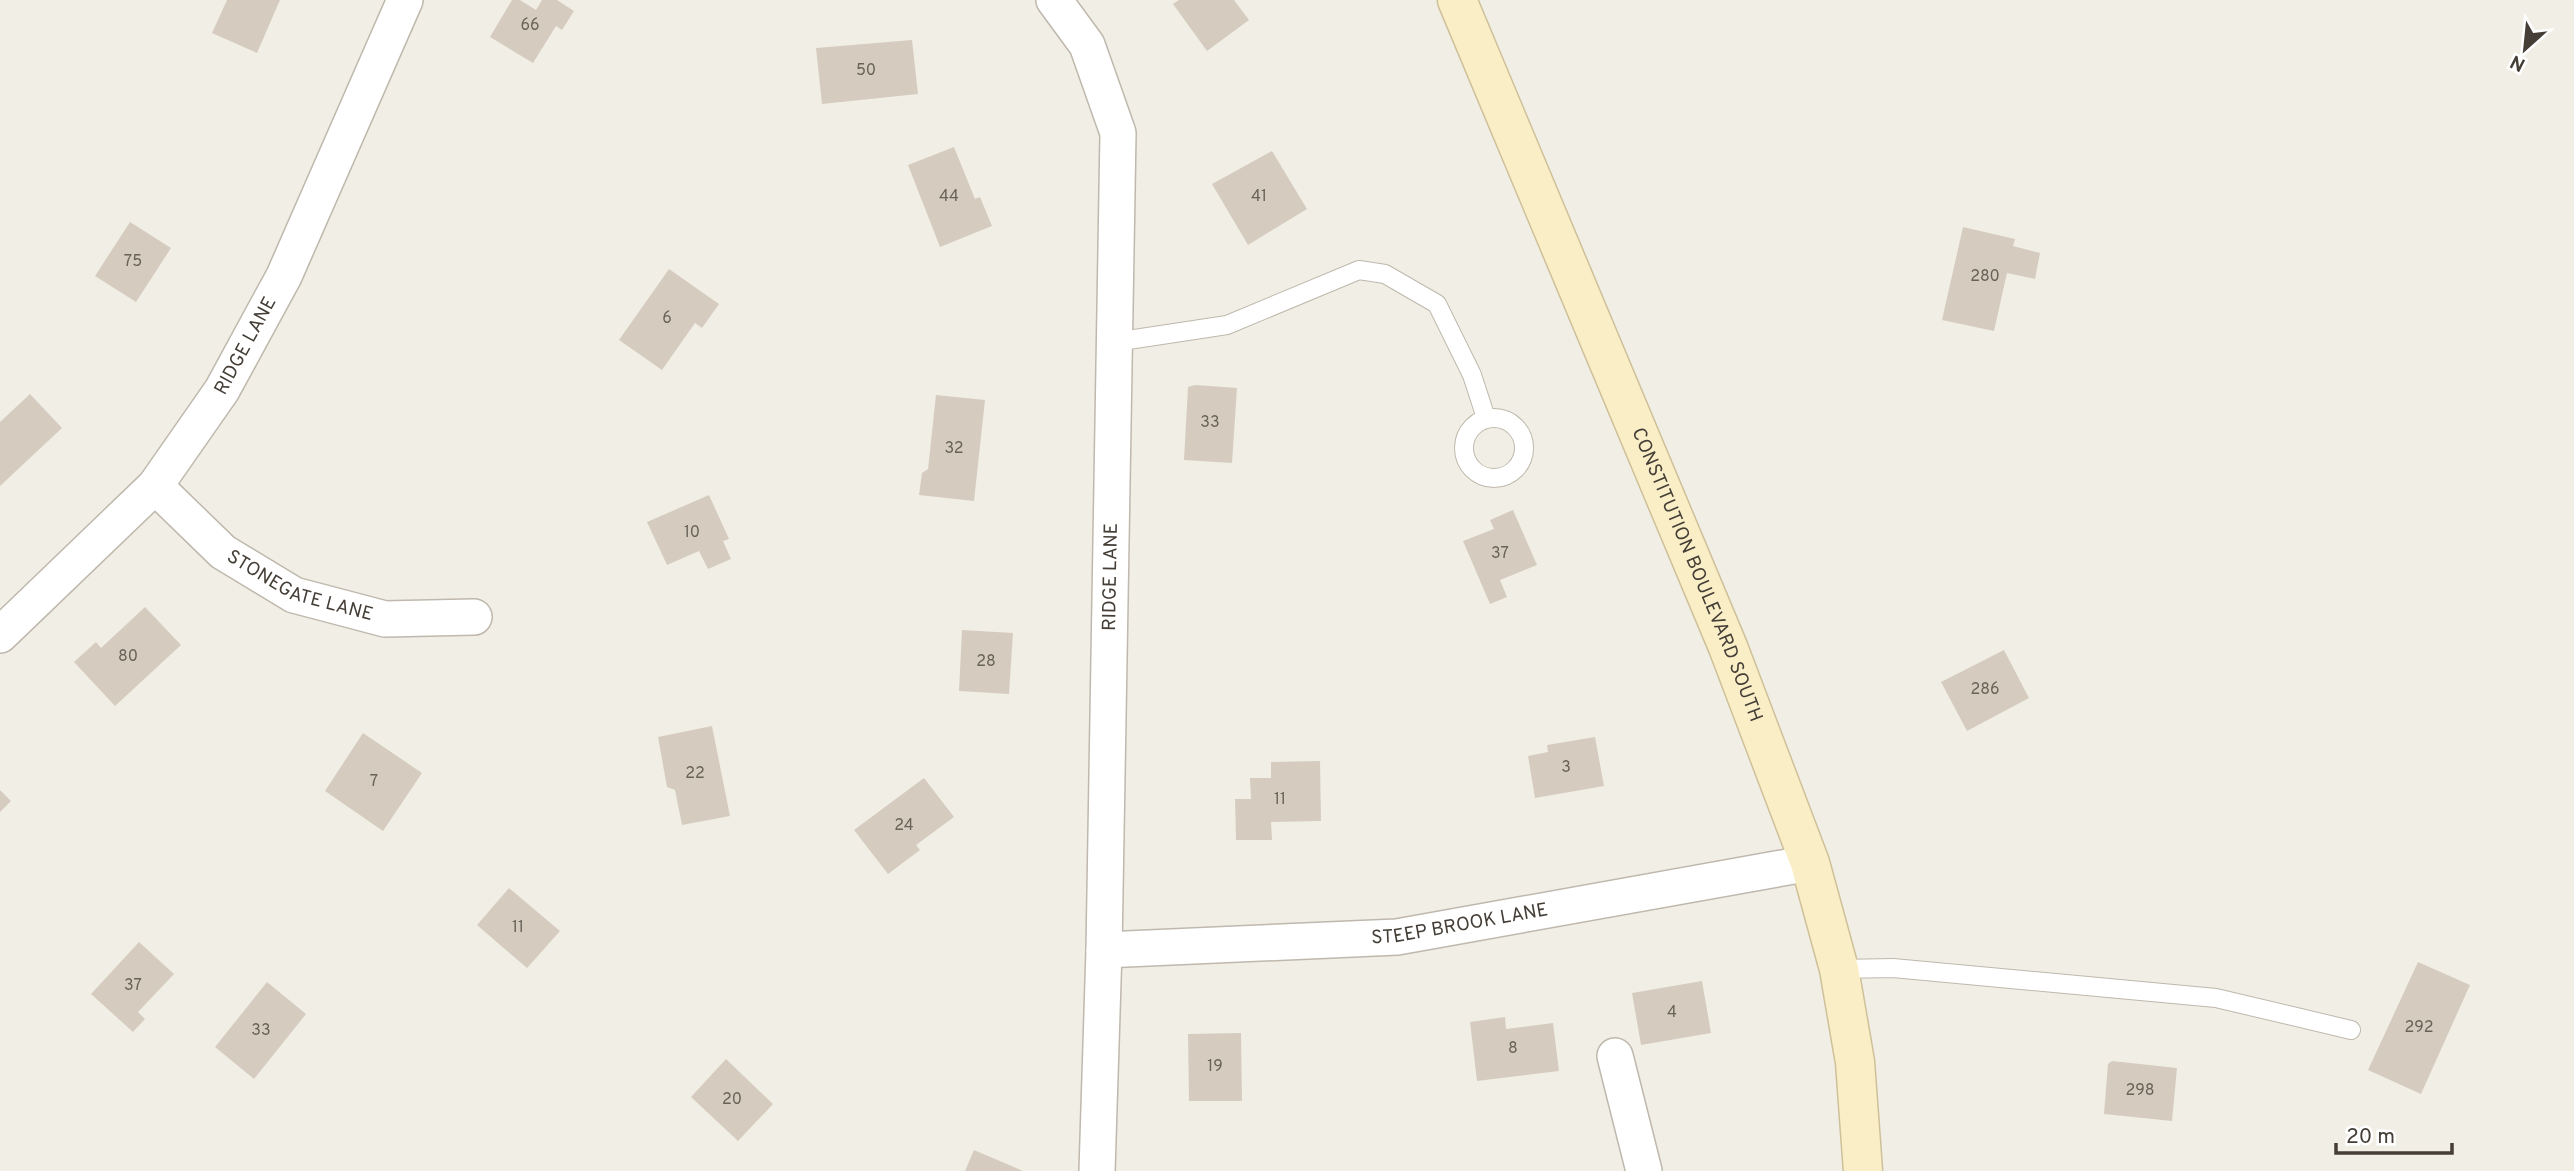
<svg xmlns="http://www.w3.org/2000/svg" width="2574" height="1171" viewBox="0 0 2574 1171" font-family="Overpass,sans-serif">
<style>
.building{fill:#d5ccbf}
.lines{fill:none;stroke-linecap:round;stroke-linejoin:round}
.lane-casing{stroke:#bfb8ac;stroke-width:20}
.street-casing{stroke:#bfb8ac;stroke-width:38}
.secondary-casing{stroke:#cec098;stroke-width:41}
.lane{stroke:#fff;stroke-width:18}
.street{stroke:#fff;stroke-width:35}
.secondary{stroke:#faeec7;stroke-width:38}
.labels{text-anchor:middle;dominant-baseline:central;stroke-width:7;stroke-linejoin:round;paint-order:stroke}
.number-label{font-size:16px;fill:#686258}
.street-label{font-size:19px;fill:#443e36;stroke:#fff}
</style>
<rect width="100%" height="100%" fill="#f1eee6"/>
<path class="building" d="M 227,0 L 280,0 L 257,53 L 212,33 Z
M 512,0 L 520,0 L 536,10 L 542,0 L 557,0 L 574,11 L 562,30 L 556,26 L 533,63 L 490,37 Z
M 1179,0 L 1234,0 L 1249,20 L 1207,51 L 1173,4 Z
M 912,40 L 918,94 L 822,104 L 816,48 Z
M 954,147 L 975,199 L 980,197 L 992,226 L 940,247 L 908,165 Z
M 1272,151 L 1307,209 L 1248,245 L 1212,184 Z
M 130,222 L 171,248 L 136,302 L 95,276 Z
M 1963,227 L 2015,239 L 2013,246 L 2040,253 L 2035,279 L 2007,273 L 1994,331 L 1942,320 Z
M 669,269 L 719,304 L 702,328 L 695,323 L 662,370 L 619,340 Z
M 1195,385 L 1237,388 L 1232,463 L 1184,460 L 1188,387 Z
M 30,394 L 62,428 L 0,486 L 0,422 Z
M 936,395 L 985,400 L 974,501 L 919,495 L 922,473 L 928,469 Z
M 709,495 L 729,539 L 723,541 L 731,559 L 708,569 L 699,551 L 667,565 L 647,522 Z
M 1513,510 L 1537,565 L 1500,580 L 1507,597 L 1490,604 L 1463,541 L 1494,529 L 1490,520 Z
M 145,607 L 181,645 L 115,706 L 74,662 L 96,642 L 101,648 Z
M 962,630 L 1013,633 L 1009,694 L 959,691 Z
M 2004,650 L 2029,698 L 1967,731 L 1941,682 Z
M 712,726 L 730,816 L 682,825 L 675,790 L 667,787 L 658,737 Z
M 363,733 L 422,773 L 383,831 L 325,791 Z
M 1595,737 L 1604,786 L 1535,798 L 1528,756 L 1548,752 L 1547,745 Z
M 1320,761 L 1321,821 L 1271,822 L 1272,840 L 1236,840 L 1235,799 L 1251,799 L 1250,778 L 1271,778 L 1271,762 Z
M 924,778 L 954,817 L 916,845 L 920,850 L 888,874 L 854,830 Z
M 0,790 L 11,801 L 0,812 Z
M 509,888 L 560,931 L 527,968 L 477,925 Z
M 139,942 L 174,974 L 138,1012 L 145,1019 L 133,1032 L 91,994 Z
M 2418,962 L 2470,985 L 2421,1094 L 2368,1070 Z
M 1702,981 L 1711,1033 L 1641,1045 L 1632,993 Z
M 267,982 L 306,1014 L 254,1079 L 215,1047 Z
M 1505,1017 L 1506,1029 L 1553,1023 L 1559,1071 L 1477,1081 L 1470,1022 Z
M 1241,1033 L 1242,1101 L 1189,1101 L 1188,1034 Z
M 726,1059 L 773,1104 L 738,1141 L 691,1097 Z
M 2112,1061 L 2177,1068 L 2172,1121 L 2104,1114 L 2108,1064 Z
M 974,1150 L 1023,1171 L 965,1171 Z"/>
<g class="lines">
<defs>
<path id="lane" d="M 1115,342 L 1227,325 L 1359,270 L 1385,274 L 1437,304 L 1472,375 L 1486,418
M1464 448a30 30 0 1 1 60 0a30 30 0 1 1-60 0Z
M 1839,969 L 1893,968 L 2216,998 L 2351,1030"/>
<g id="street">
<path d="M 1054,0 L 1087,45 L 1118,133 L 1104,950 L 1097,1171"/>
<path id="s1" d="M 155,486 L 223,552 L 294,595 L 385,619 L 474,617"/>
<path id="s2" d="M 0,635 L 155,486 L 222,390 L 284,276 L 405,0"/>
<path id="s3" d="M 1104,950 L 1397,937 L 1810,863"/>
<path d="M 1615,1056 L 1644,1171"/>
</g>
<g id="secondary">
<path id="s4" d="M 1457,0 L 1728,647 L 1810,863 L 1839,969 L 1855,1062 L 1863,1171"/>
</g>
</defs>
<use href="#lane" class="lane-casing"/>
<use href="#street" class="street-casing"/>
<use href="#secondary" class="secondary-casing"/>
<use href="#lane" class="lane"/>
<use href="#street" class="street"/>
<use href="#secondary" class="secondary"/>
</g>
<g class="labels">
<g class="number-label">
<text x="530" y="26">66</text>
<text x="866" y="71">50</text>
<text x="949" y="197">44</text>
<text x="1259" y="197">41</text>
<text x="133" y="262">75</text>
<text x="1985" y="277">280</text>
<text x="667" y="319">6</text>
<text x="1210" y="423">33</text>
<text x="954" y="449">32</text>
<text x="692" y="533">10</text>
<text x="1500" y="554">37</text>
<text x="128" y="657">80</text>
<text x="986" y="662">28</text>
<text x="1985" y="690">286</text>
<text x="1566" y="768">3</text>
<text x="695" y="774">22</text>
<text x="374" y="782">7</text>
<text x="1280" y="800">11</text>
<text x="904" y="826">24</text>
<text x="518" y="928">11</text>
<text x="133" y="986">37</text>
<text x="1672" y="1013">4</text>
<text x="2419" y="1028">292</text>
<text x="261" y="1031">33</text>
<text x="1513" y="1049">8</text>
<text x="1215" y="1067">19</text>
<text x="2140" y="1091">298</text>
<text x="732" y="1100">20</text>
</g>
<g class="street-label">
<text stroke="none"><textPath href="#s2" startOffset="382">RIDGE LANE</textPath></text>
<text stroke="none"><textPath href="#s4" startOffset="623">CONSTITUTION BOULEVARD SOUTH</textPath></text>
<text transform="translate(1111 577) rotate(-89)">RIDGE LANE</text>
<text stroke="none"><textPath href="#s1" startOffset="180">STONEGATE LANE</textPath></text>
<text stroke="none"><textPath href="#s3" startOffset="357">STEEP BROOK LANE</textPath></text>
</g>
</g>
<g transform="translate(2525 49) rotate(207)" stroke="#ffffff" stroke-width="5" paint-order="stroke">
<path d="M0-5L12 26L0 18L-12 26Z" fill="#443e36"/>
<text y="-10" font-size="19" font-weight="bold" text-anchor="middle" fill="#443e36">N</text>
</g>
<path d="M2336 1143v10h116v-10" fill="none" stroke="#443e36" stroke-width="3.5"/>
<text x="2346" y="1143" font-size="21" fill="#443e36" stroke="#ffffff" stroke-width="5" paint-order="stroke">20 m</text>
</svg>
